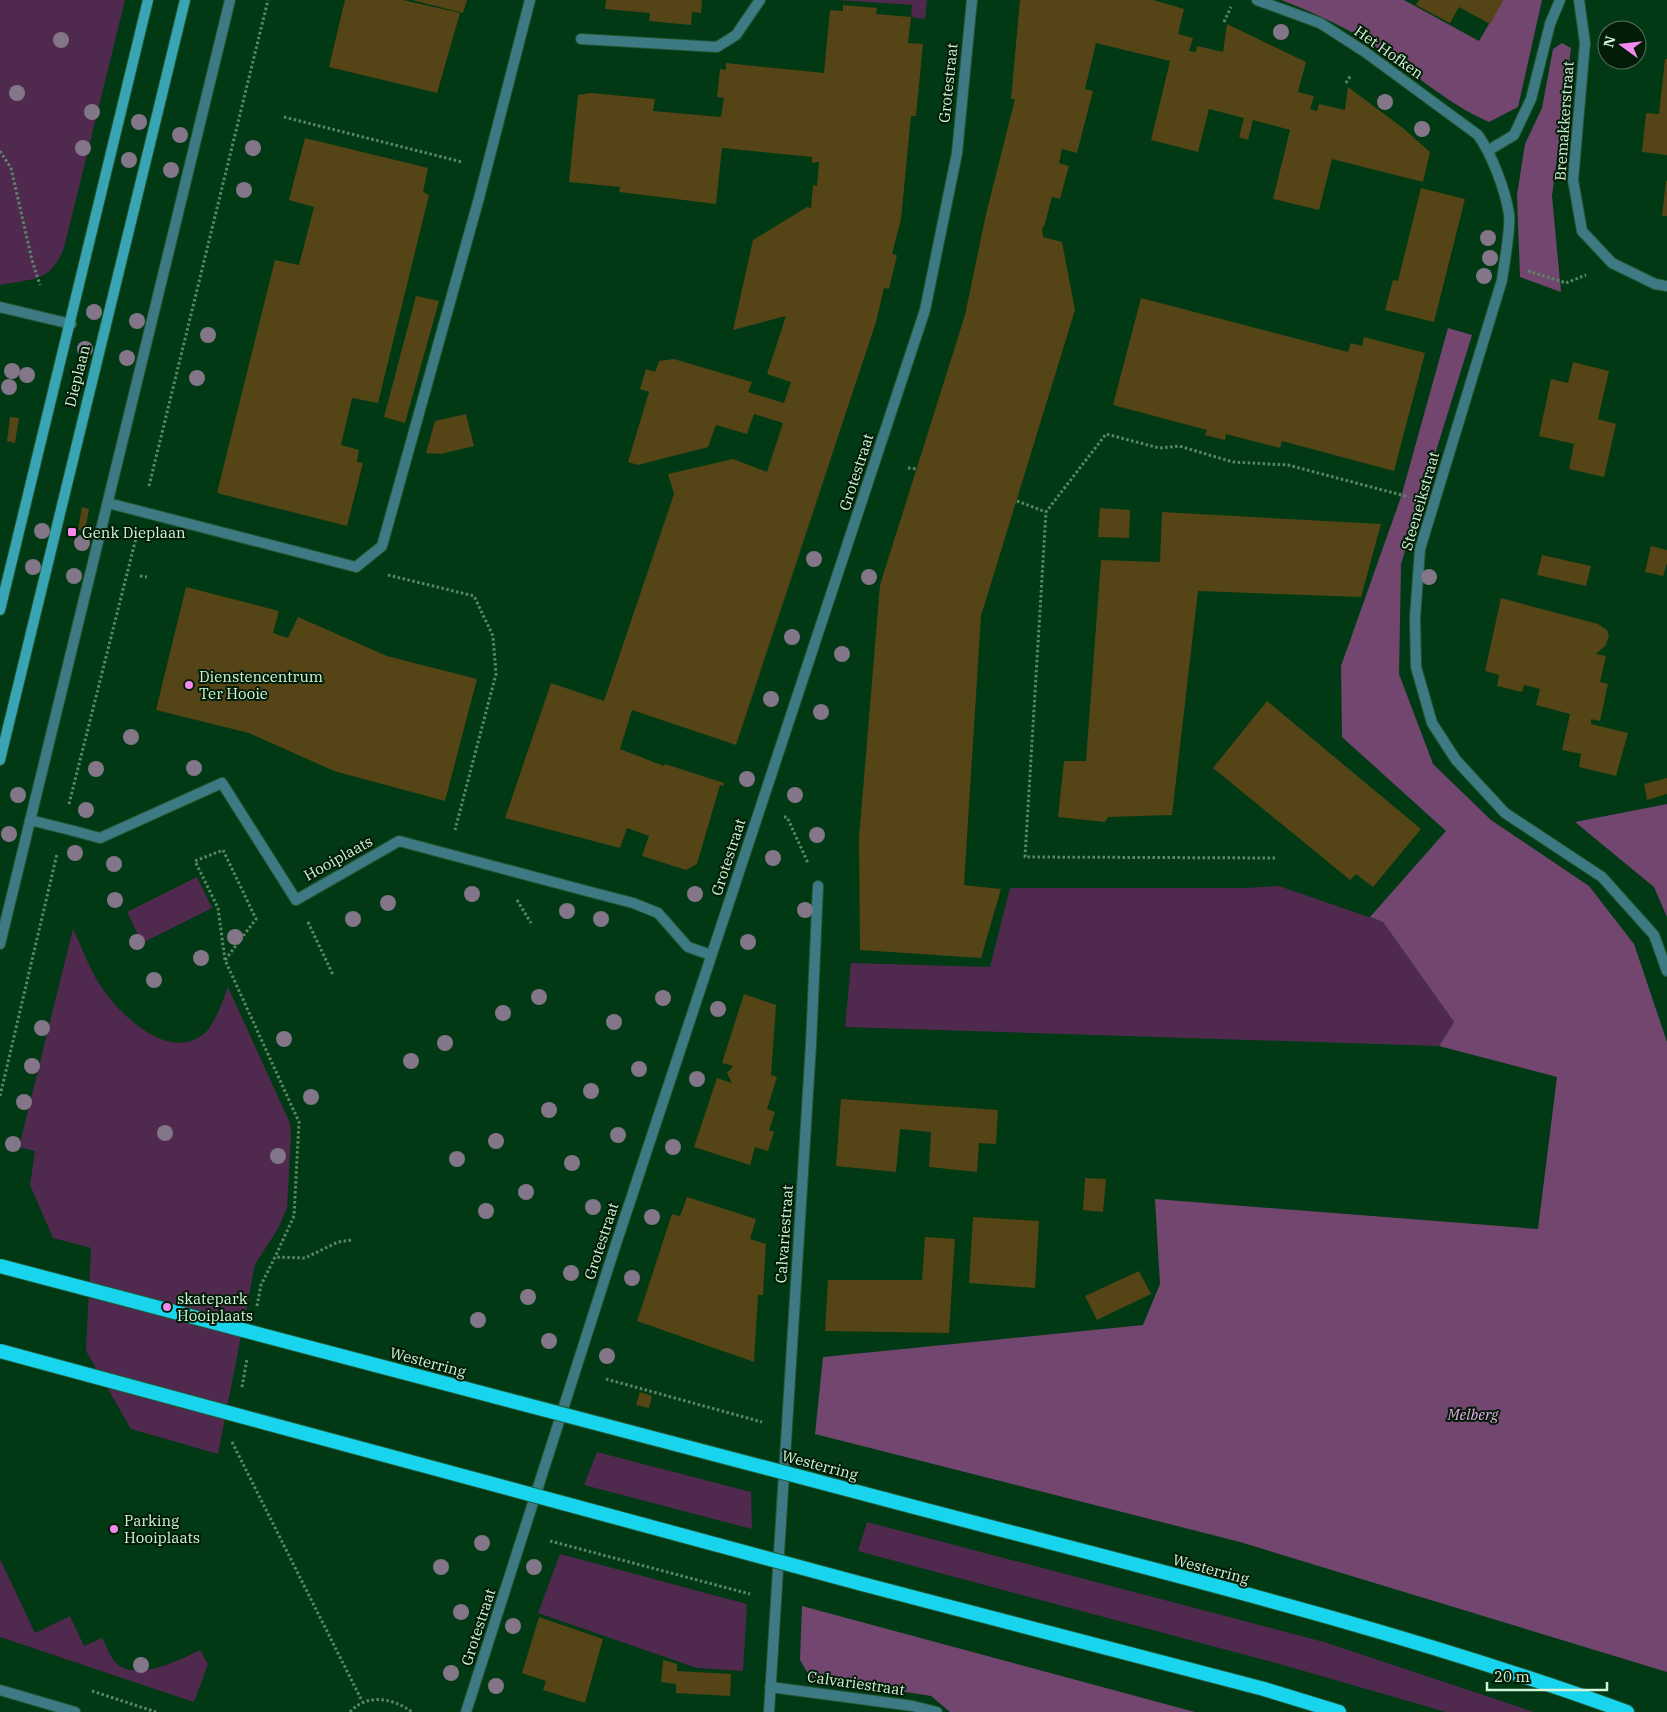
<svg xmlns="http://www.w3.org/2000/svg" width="1667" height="1712" viewBox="0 0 1667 1712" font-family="'IBM Plex Serif',serif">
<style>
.green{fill:#50294e}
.forest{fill:#72466f}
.building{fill:#554415}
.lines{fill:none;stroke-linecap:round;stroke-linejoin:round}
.service-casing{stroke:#225732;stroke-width:12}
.pedestrian-casing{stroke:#225732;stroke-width:12}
.minor-casing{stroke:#225732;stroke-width:12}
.secondary-casing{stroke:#225732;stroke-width:12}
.trunk-casing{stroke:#225732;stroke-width:16}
.path{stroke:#598866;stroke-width:3;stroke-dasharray:2.5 2.5;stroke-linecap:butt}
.service{stroke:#3d7a84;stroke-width:10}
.pedestrian{stroke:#3d7a84;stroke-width:10}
.minor{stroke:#3d7a84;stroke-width:10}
.secondary{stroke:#39a5b4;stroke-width:10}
.trunk{stroke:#18d4ec;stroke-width:14}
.trunk-bridge-casing{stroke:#225732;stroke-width:16;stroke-linecap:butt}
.trunk-bridge{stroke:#18d4ec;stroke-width:14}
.tree{fill:#827688}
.poi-dot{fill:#f589ef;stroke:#021c08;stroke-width:2}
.labels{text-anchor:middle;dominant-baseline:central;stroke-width:4;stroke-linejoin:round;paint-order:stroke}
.street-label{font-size:15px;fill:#d2f4d6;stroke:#021c08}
.poi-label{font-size:15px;fill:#d2f4d6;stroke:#021c08;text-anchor:start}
.park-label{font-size:15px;font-style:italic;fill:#eca8e8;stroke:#021c08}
</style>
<rect width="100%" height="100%" fill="#003913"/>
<path class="green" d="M 0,0 L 125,0 L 64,248 C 50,283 34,278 0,285 Z
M 838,0 L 927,0 L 925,19 L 911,17 L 912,5 Z
M 197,877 L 212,908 L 142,943 L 127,912 Z
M 1279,886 L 1383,922 L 1454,1022 L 1439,1046 L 845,1027 L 851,963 L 990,967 L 1010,888 L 1245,888 Z
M 73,929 C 82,947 89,968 100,985 C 119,1014 170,1065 206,1032 C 214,1025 224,998 228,987 L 290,1123 L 291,1136 L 287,1208 L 278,1229 L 255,1264 L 218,1454 L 131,1429 L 86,1351 L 91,1248 L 53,1238 L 30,1185 L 35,1151 L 19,1147 Z
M 597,1452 L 751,1492 L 752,1529 L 584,1485 Z
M 867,1522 L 1324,1642 L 1534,1712 L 1446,1712 L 1283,1665 L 858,1551 Z
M 560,1554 L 747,1604 L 743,1671 L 697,1668 L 538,1613 Z
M 0,1559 L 35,1633 L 70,1616 L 84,1646 L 102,1638 C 106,1645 110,1656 115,1662 C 134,1683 180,1660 200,1650 L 208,1664 L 194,1702 L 0,1637 Z"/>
<path class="forest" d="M 1281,0 L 1404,0 L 1479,41 L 1503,0 L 1542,0 L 1518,107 L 1489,122 C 1445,103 1410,69 1371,44 C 1342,25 1312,12 1281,0 Z
M 1562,43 L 1571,48 L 1552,196 L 1561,292 L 1520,277 L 1517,195 L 1525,144 L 1542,108 L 1553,49 Z
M 1448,328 L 1472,335 L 1401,564 L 1399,674 L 1433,764 L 1491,820 L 1589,886 L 1634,944 L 1667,1042 L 1667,1672 L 1240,1542 L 815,1434 L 823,1357 L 1143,1325 L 1160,1284 L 1155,1199 L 1538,1229 L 1557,1077 L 1439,1046 L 1454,1022 L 1383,922 L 1370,917 L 1446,831 L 1342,737 L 1341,666 L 1401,497 Z
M 1667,804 L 1667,917 L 1654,887 L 1575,822 Z
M 802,1606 L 1195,1712 L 950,1712 L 931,1696 L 810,1677 L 800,1660 Z"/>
<path class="building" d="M 345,0 L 403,0 L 460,13 L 437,93 L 329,67 Z
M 412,0 L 467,0 L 463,13 Z
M 606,0 L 702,0 L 701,13 L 692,12 L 691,25 L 649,21 L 650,13 L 605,9 Z
M 1020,0 L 1153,0 L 1174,6 L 1184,9 L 1178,34 L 1193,38 L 1189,51 L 1196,52 L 1197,46 L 1223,52 L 1227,24 L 1306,62 L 1298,92 L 1314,96 L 1310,109 L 1317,111 L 1319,104 L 1345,110 L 1348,87 L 1403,128 L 1430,152 L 1423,182 L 1332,159 L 1319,210 L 1273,199 L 1290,130 L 1253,120 L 1248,140 L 1239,137 L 1244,118 L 1209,109 L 1198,152 L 1151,140 L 1170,61 L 1096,43 L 1085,89 L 1093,91 L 1077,153 L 1062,149 L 1059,163 L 1069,166 L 1060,199 L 1052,197 L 1044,227 L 1042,227 L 1043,237 L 1062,242 L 1075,310 L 981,616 L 964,885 L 1001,889 L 981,958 L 860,950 L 859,838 L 880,585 L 965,315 L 986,214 L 1015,99 L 1011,99 Z
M 1419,0 L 1503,0 L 1490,24 L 1459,7 L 1450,23 L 1416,5 Z
M 843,5 L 877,8 L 876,14 L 911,17 L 908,43 L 923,44 L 916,116 L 911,116 L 901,219 L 892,254 L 897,255 L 889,289 L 884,288 L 876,322 L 736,745 L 632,710 L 620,749 L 664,766 L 665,764 L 724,783 L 723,786 L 720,785 L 697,864 L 686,870 L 642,856 L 649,836 L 627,828 L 620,848 L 505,818 L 551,683 L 604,701 L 674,494 L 668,474 L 733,459 L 767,472 L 783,423 L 754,414 L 747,434 L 716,425 L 708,447 L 638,465 L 628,462 L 649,392 L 640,389 L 646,369 L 655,372 L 659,361 L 674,359 L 752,382 L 748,392 L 784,403 L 791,382 L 767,374 L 786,316 L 733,330 L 753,240 L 807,207 L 811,208 L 813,185 L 817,186 L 819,162 L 812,163 L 812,157 L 722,148 L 716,204 L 619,192 L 620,187 L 569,182 L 578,95 L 591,93 L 655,99 L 653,111 L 721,117 L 724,98 L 717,97 L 720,69 L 726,70 L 726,63 L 824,73 L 830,10 L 843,11 Z
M 1665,59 L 1667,59 L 1667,155 L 1642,152 L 1646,113 L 1659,114 Z
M 305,138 L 428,168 L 423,192 L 429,195 L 378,403 L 352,398 L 341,445 L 359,450 L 357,462 L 363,463 L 347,526 L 217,493 L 275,260 L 299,265 L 314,207 L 289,200 Z
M 1666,181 L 1667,181 L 1667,216 L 1662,216 Z
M 1421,188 L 1465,199 L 1434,322 L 1385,310 L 1393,280 L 1398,281 Z
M 416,296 L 439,301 L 405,423 L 384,417 Z
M 1141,298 L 1348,352 L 1351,343 L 1362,346 L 1364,337 L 1425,353 L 1394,471 L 1282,441 L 1280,448 L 1226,434 L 1225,440 L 1205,435 L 1207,430 L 1113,405 Z
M 1573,362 L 1609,371 L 1598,419 L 1616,424 L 1604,477 L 1569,469 L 1574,444 L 1539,436 L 1551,379 L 1568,383 Z
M 466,414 L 474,446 L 441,454 L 426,453 L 435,421 Z
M 10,417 L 19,418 L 15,443 L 7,441 Z
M 82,507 L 89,509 L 85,532 L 78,530 Z
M 1100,508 L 1130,510 L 1129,538 L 1098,537 Z
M 1162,512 L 1381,524 L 1361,597 L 1198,591 L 1172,815 L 1108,817 L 1105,822 L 1058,817 L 1064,761 L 1086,761 L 1101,560 L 1160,562 Z
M 1651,546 L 1667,550 L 1667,563 L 1663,576 L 1645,572 Z
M 1542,555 L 1591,566 L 1586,586 L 1537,575 Z
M 186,587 L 279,611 L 273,633 L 288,638 L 298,617 L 387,656 L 477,679 L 445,801 L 334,771 L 249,733 L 156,710 Z
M 1501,598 L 1598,624 L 1607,630 L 1609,635 L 1606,645 L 1596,654 L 1606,656 L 1600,682 L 1608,684 L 1600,721 L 1591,719 L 1591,724 L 1628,733 L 1616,776 L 1579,767 L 1581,754 L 1562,750 L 1570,714 L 1536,705 L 1540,689 L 1524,685 L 1522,692 L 1497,686 L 1499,675 L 1485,671 Z
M 1267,701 L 1421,829 L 1373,887 L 1356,874 L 1350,880 L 1213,768 Z
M 1667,778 L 1667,794 L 1647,800 L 1644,784 Z
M 744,994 L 776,1005 L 771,1075 L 777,1077 L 767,1109 L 775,1112 L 769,1130 L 774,1132 L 768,1151 L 755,1147 L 750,1165 L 694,1147 L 717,1078 L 732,1083 L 727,1073 L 733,1066 L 722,1063 Z
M 841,1099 L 998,1110 L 996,1144 L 979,1143 L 977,1172 L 929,1167 L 931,1132 L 900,1129 L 896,1172 L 836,1166 Z
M 1085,1178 L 1106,1179 L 1103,1212 L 1083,1210 Z
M 687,1197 L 756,1219 L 750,1239 L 766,1244 L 763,1295 L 758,1295 L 754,1362 L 637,1321 L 672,1214 L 680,1216 Z
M 973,1217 L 1039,1221 L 1035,1288 L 969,1283 Z
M 925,1237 L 955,1239 L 949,1333 L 825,1331 L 828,1280 L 922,1280 Z
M 1139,1271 L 1151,1294 L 1097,1320 L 1085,1296 Z
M 640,1392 L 652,1396 L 649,1408 L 636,1405 Z
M 539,1617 L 603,1639 L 585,1703 L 543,1690 L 546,1681 L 522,1673 Z
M 663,1660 L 677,1664 L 677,1671 L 731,1674 L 730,1696 L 676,1693 L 676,1684 L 661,1682 Z"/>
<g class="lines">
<defs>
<path id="service" d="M 581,39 L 717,47 L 736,35 L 760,0
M 0,307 L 71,324
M 108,503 L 356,567 L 382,546 L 479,198 L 530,0
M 30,820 L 74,831
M 0,944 L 230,0"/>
<path id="pedestrian" d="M 74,831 L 100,838 L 222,783 L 296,900 L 399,841 L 583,890"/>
<path id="minor" d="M 1257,0 L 1320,23 L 1365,52 L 1478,135 C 1492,155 1505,189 1509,214 C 1511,229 1504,264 1502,280 L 1420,549 L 1415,618 L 1416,667 L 1432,723 L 1456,760 L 1505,813 L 1602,877 L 1654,935 L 1667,971
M 1579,0 L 1585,43 L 1573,180 L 1582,231 L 1612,263 L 1655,284 L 1667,286
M 1489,150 L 1514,135 L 1531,99 L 1550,24 L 1560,0
M 583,890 L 633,903 L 658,913 L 688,947 L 711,955
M 770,1687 L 913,1706 L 937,1712
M 0,1690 L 75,1712
M 466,1712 L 613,1253 L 925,310 L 957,153 L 972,0
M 769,1712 L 811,1044 L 818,886"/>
<path id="secondary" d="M 0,610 L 148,0
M 0,760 L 185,0"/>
<path id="trunk" d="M 884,1499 C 1132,1565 1385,1624 1627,1712
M 866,1585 L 1264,1689 L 1339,1712"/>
</defs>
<use href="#service" class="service-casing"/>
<use href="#pedestrian" class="pedestrian-casing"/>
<use href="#minor" class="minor-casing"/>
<use href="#secondary" class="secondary-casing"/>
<use href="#trunk" class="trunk-casing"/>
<path class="path" d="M 1224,22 L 1231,7
M 1346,83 L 1351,75
M 284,117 L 462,162
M 0,151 L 11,168 L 32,260 L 40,285
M 1528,271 L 1566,283 L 1586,275
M 908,468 L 917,469
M 149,486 L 268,0
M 1017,501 L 1046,512
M 388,575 L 474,596 L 493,636 L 496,674 L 455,830
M 140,576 L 147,577
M 69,804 L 136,538
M 784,817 L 787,817 L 808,863
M 1275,858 L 1025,857 L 1046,512 L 1106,434 L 1159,448 L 1179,446 L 1233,462 L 1288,465 L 1409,497
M 517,900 L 531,923
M 308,922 L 333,975
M 225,960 L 218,908 L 195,861 L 223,850 L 256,919 L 225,960 L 299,1122 L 294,1216 L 275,1257
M 0,1096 L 57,854
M 257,1306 L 261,1285 L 275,1257 L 305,1258 L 338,1242 L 352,1240
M 606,1379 L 762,1422
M 242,1387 L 247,1359
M 232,1442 L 362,1701
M 550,1541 L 750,1594
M 92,1691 L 156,1712
M 350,1712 C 367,1693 393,1698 412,1712"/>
<use href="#service" class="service"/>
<use href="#pedestrian" class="pedestrian"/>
<use href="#minor" class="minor"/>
<use href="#secondary" class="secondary"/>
<use href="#trunk" class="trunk"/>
<defs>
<path id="trunk-bridge" d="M 0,1266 L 884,1499
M 0,1351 L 866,1585"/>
</defs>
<use href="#trunk-bridge" class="trunk-bridge-casing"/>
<use href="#trunk-bridge" class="trunk-bridge"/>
</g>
<g class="tree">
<circle cx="1281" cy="32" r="8"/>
<circle cx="61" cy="40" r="8"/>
<circle cx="17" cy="93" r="8"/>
<circle cx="1385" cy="102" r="8"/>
<circle cx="92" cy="112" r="8"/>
<circle cx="139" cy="122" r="8"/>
<circle cx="1422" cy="129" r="8"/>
<circle cx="180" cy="135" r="8"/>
<circle cx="83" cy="148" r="8"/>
<circle cx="253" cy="148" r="8"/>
<circle cx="129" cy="160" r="8"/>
<circle cx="171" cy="170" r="8"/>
<circle cx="244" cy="190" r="8"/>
<circle cx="1488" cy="238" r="8"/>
<circle cx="1490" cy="258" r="8"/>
<circle cx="1484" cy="276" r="8"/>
<circle cx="94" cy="312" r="8"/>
<circle cx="137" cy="321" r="8"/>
<circle cx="208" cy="335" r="8"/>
<circle cx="85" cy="349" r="8"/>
<circle cx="127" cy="358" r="8"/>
<circle cx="12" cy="371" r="8"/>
<circle cx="27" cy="375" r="8"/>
<circle cx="197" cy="378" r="8"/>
<circle cx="9" cy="387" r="8"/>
<circle cx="42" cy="531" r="8"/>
<circle cx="82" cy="543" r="8"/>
<circle cx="814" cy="559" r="8"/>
<circle cx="33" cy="567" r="8"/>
<circle cx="74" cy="576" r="8"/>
<circle cx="869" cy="577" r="8"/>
<circle cx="1429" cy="577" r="8"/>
<circle cx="792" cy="637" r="8"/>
<circle cx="842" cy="654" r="8"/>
<circle cx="771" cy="699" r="8"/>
<circle cx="821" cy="712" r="8"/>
<circle cx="131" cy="737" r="8"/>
<circle cx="194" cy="768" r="8"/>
<circle cx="96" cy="769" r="8"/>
<circle cx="747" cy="779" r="8"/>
<circle cx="18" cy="795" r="8"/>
<circle cx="795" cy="795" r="8"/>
<circle cx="86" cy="810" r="8"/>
<circle cx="9" cy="834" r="8"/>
<circle cx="817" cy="835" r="8"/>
<circle cx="75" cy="853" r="8"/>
<circle cx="773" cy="858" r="8"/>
<circle cx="114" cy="864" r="8"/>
<circle cx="472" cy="894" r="8"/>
<circle cx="695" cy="894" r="8"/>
<circle cx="115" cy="900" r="8"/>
<circle cx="388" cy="903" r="8"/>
<circle cx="805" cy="910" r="8"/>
<circle cx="567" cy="911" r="8"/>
<circle cx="353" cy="919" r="8"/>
<circle cx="601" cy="919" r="8"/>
<circle cx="235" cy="937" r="8"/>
<circle cx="137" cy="942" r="8"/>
<circle cx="748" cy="942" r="8"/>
<circle cx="201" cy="958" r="8"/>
<circle cx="154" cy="980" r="8"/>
<circle cx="539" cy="997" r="8"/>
<circle cx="663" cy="998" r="8"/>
<circle cx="718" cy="1009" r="8"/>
<circle cx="503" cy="1013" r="8"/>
<circle cx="614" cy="1022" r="8"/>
<circle cx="42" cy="1028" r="8"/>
<circle cx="284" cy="1039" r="8"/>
<circle cx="445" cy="1043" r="8"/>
<circle cx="411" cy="1061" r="8"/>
<circle cx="32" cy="1066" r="8"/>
<circle cx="639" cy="1069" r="8"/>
<circle cx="697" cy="1079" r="8"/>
<circle cx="591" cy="1091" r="8"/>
<circle cx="311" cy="1097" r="8"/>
<circle cx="24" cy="1102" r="8"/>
<circle cx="549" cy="1110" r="8"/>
<circle cx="165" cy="1133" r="8"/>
<circle cx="618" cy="1135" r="8"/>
<circle cx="496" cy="1141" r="8"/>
<circle cx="13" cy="1144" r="8"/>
<circle cx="673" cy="1147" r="8"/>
<circle cx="278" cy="1156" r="8"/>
<circle cx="457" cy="1159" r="8"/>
<circle cx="572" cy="1163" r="8"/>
<circle cx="526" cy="1192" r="8"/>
<circle cx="593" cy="1207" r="8"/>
<circle cx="486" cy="1211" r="8"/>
<circle cx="652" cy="1217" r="8"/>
<circle cx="571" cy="1273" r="8"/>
<circle cx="632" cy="1278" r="8"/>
<circle cx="528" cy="1297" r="8"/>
<circle cx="478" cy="1320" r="8"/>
<circle cx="549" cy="1341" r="8"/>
<circle cx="607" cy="1356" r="8"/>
<circle cx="482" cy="1543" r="8"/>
<circle cx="441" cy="1567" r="8"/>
<circle cx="534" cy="1567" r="8"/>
<circle cx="461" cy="1612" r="8"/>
<circle cx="513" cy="1626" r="8"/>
<circle cx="141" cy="1665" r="8"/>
<circle cx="451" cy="1673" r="8"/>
<circle cx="496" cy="1686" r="8"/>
</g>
<g class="poi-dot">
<rect x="67" y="527" width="10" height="10" rx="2.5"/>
<circle cx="189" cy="685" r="5"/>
<circle cx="167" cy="1307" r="5"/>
<circle cx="114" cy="1529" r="5"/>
</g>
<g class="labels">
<g class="street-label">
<text transform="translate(1389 52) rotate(35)">Het Hofken</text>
<text transform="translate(948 83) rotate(-84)">Grotestraat</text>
<text transform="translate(1564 121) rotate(-86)">Bremakkerstraat</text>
<text transform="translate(77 376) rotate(-76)">Dieplaan</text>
<text transform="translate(856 472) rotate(-72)">Grotestraat</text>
<text transform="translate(1420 501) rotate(-74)">Steeneikstraat</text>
<text transform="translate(728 857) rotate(-72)">Grotestraat</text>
<text transform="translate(338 858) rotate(-29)">Hooiplaats</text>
<text transform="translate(784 1234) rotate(-86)">Calvariestraat</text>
<text transform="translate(601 1241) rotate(-72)">Grotestraat</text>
<text transform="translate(428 1362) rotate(15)">Westerring</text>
<text transform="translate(820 1465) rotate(15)">Westerring</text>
<text transform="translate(1211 1569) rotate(15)">Westerring</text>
<text transform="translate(478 1627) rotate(-72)">Grotestraat</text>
<text transform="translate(856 1683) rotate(8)">Calvariestraat</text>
</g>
<g class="poi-label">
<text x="82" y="532">Genk Dieplaan</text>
<text x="199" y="676">Dienstencentrum<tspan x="199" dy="17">Ter Hooie</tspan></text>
<text x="177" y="1298">skatepark<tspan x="177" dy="17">Hooiplaats</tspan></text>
<text x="124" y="1520">Parking<tspan x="124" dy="17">Hooiplaats</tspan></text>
</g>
<g class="park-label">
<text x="1473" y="1414">Melberg</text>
</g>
</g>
<g transform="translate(1622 45) rotate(285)"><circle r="24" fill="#021c08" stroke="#55725a"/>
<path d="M0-4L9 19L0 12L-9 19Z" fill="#f589ef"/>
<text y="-8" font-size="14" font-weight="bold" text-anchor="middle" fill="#d2f4d6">N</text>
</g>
<path d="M1487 1682v8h120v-8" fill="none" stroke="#d2f4d6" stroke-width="2.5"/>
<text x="1494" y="1682" font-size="15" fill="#d2f4d6" stroke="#021c08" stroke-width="4" paint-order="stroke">20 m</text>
</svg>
